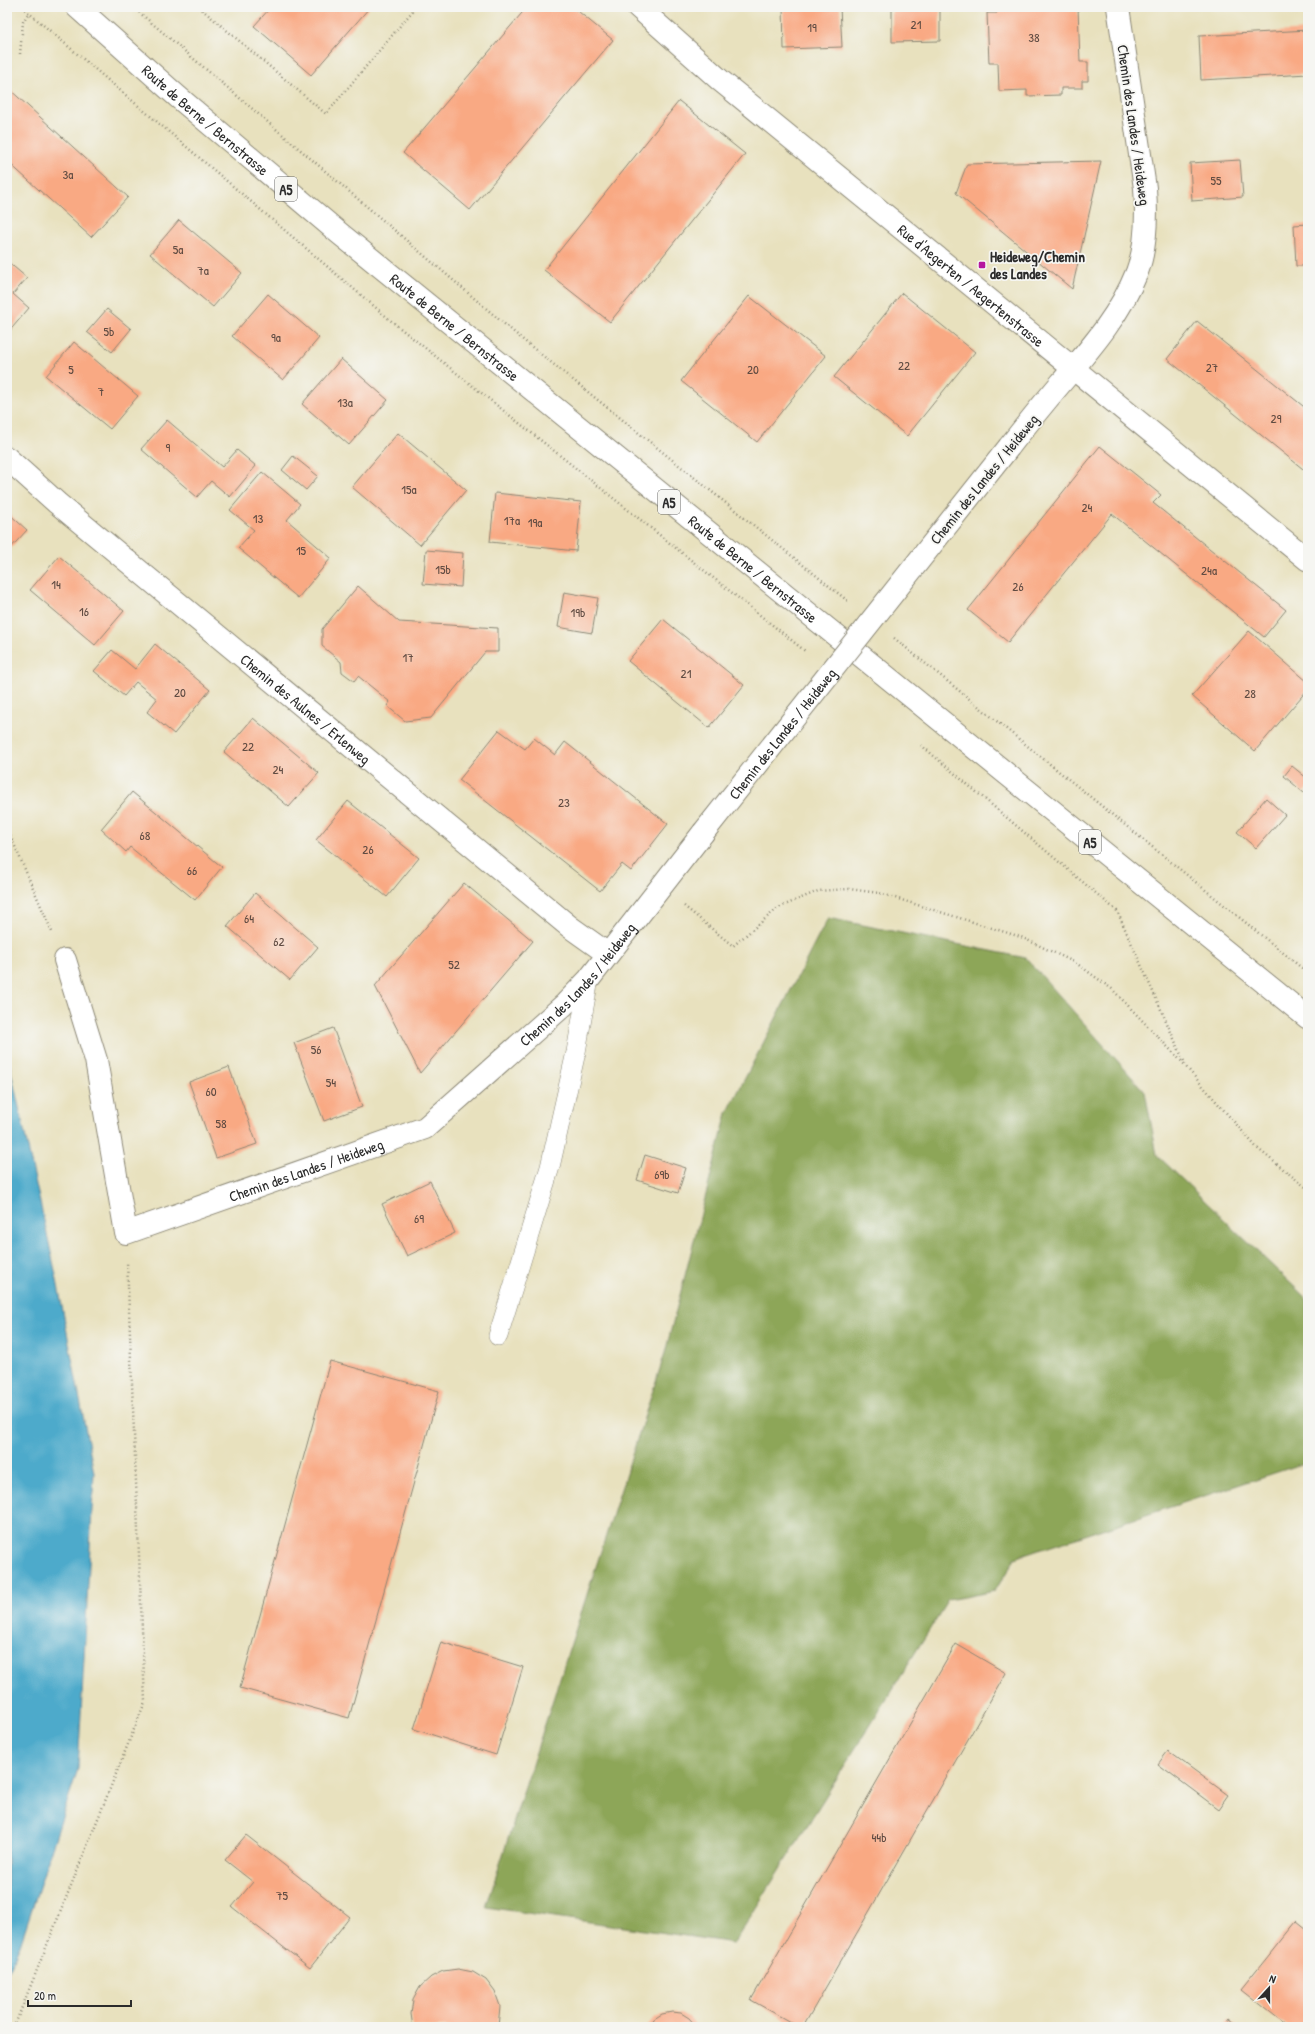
<svg xmlns="http://www.w3.org/2000/svg" width="1315" height="2034" viewBox="0 0 1315 2034" font-family="'Patrick Hand',sans-serif">
<style>
.forest{fill:#8da658;stroke:#5c6842}
.water{fill:#4daacb;stroke:#3c6a7b}
.building{fill:#f9a983}
.lines{fill:none;stroke-linecap:round;stroke-linejoin:round}
.lane-casing{stroke:#8a8674;stroke-width:20}
.street-casing{stroke:#8a8674;stroke-width:24}
.highway-casing{stroke:#8a8674;stroke-width:24}
.path{stroke:#8a8674;stroke-width:2.5;stroke-dasharray:1 3;stroke-linecap:butt}
.lane{stroke:#fff;stroke-width:19}
.street{stroke:#fff;stroke-width:22}
.highway{stroke:#fff;stroke-width:22}
.street-bridge-casing{stroke:#8a8674;stroke-width:24;stroke-linecap:butt}
.street-bridge{stroke:#fff;stroke-width:22}
.poi-dot{fill:#b5179e;stroke:#f6f6f2;stroke-width:1.5}
.labels{text-anchor:middle;dominant-baseline:central;stroke-width:3.5;stroke-linejoin:round;paint-order:stroke}
.number-label{font-size:13px;fill:#5e4a41}
.shield{fill:#f6f6f2;stroke:#686867;stroke-width:1}
.shield-label{font-size:14px;font-weight:bold;fill:#2b2b2b}
.street-label{font-size:15px;fill:#2b2b2b;stroke:#f6f6f2}
.poi-label{font-size:15px;font-weight:bold;fill:#2b2b2b;stroke:#f6f6f2;text-anchor:start}
</style>
<rect width="100%" height="100%" fill="#f6f6f2"/>
<filter id="ink" filterUnits="userSpaceOnUse"><feTurbulence type="fractalNoise" baseFrequency=".025" numOctaves="2"/><feDisplacementMap in="SourceGraphic" scale="8" xChannelSelector="R" yChannelSelector="G"/><feConvolveMatrix kernelMatrix="1 2 1 2 8 2 1 2 1" color-interpolation-filters="sRGB"/></filter>
<filter id="wash" filterUnits="userSpaceOnUse"><feTurbulence type="fractalNoise" baseFrequency=".012" numOctaves="4" result="noise"/><feDisplacementMap in="SourceGraphic" scale="16" xChannelSelector="R" yChannelSelector="G"/><feGaussianBlur stdDeviation="0.9" result="paint"/><feColorMatrix in="noise" values="0 0 0 0 0 0 0 0 0 0 0 0 0 0 0 0 0 1.4 0 .05"/><feComposite in="paint" operator="in"/></filter>
<g filter="url(#wash)">
<rect width="100%" height="100%" fill="#e8e1be"/>
<path class="forest" d="M 828,918 L 1026,958 L 1145,1092 L 1157,1155 L 1308,1300 L 1308,1462 L 1015,1558 L 995,1591 L 948,1600 L 734,1943 L 486,1907 L 665,1353 L 727,1113 Z"/>
<path class="water" d="M 7,1053 L 56,1275 L 94,1473 L 78,1769 L 20,1945 L 7,1973 Z"/>
<g id="blocks">
<path class="building" d="M 271,7 L 370,7 L 311,75 L 254,26 Z
M 527,7 L 573,7 L 613,40 L 470,210 L 403,153 Z
M 783,7 L 840,7 L 842,47 L 784,49 Z
M 892,7 L 940,7 L 940,41 L 892,42 Z
M 997,7 L 1078,7 L 1080,62 L 1088,62 L 1088,81 L 1082,81 L 1082,88 L 1061,88 L 1061,95 L 1027,96 L 1027,90 L 999,91 L 998,63 L 989,63 L 987,13 L 997,13 Z
M 1308,30 L 1308,74 L 1201,80 L 1199,36 Z
M 7,87 L 128,197 L 91,237 L 7,161 Z
M 679,101 L 745,154 L 610,322 L 544,270 Z
M 1240,160 L 1243,197 L 1192,201 L 1190,163 Z
M 1101,161 L 1072,289 L 956,193 L 967,164 Z
M 179,220 L 242,273 L 213,307 L 150,254 Z
M 1308,224 L 1308,266 L 1296,266 L 1294,225 Z
M 7,261 L 27,278 L 13,294 L 29,308 L 7,334 Z
M 902,293 L 975,352 L 907,436 L 834,377 Z
M 268,294 L 319,338 L 283,380 L 232,336 Z
M 749,296 L 826,356 L 757,442 L 681,381 Z
M 107,309 L 131,329 L 112,352 L 87,332 Z
M 1197,321 L 1308,410 L 1308,473 L 1167,359 Z
M 74,342 L 138,396 L 110,429 L 46,376 Z
M 341,359 L 388,400 L 349,445 L 302,404 Z
M 167,420 L 222,467 L 237,450 L 256,466 L 230,497 L 211,481 L 197,497 L 141,449 Z
M 398,433 L 466,490 L 420,545 L 352,487 Z
M 1100,446 L 1161,495 L 1153,503 L 1286,610 L 1264,637 L 1112,514 L 1008,642 L 968,610 Z
M 293,456 L 318,476 L 306,490 L 282,470 Z
M 262,472 L 300,504 L 287,520 L 331,558 L 298,598 L 238,548 L 254,530 L 230,510 Z
M 495,493 L 581,502 L 576,551 L 490,542 Z
M 7,512 L 27,530 L 7,552 Z
M 426,550 L 463,553 L 461,587 L 423,584 Z
M 59,556 L 124,611 L 95,645 L 30,590 Z
M 358,586 L 399,622 L 498,628 L 498,652 L 485,652 L 431,718 L 405,721 L 387,706 L 390,702 L 358,676 L 354,681 L 342,672 L 341,662 L 322,646 L 322,629 Z
M 564,592 L 598,598 L 592,633 L 558,627 Z
M 663,619 L 744,685 L 709,728 L 628,661 Z
M 1249,631 L 1308,682 L 1308,689 L 1255,751 L 1192,696 Z
M 155,644 L 210,690 L 174,734 L 147,712 L 157,699 L 136,682 L 124,696 L 94,671 L 112,650 L 135,669 Z
M 253,718 L 319,773 L 289,807 L 224,752 Z
M 499,730 L 525,749 L 534,738 L 555,755 L 565,742 L 668,824 L 631,871 L 622,864 L 600,891 L 459,780 Z
M 1292,766 L 1308,779 L 1308,789 L 1304,793 L 1284,776 Z
M 132,792 L 222,867 L 195,900 L 130,847 L 126,852 L 101,829 Z
M 1266,798 L 1285,815 L 1256,848 L 1237,832 Z
M 348,801 L 419,858 L 387,897 L 316,840 Z
M 464,883 L 533,941 L 420,1073 L 375,986 Z
M 255,893 L 318,947 L 290,980 L 227,926 Z
M 333,1028 L 362,1107 L 324,1121 L 294,1043 Z
M 229,1067 L 257,1144 L 216,1158 L 189,1082 Z
M 645,1155 L 686,1168 L 678,1193 L 637,1180 Z
M 430,1181 L 455,1233 L 407,1256 L 382,1204 Z
M 330,1361 L 439,1391 L 349,1718 L 240,1688 Z
M 441,1642 L 523,1667 L 496,1755 L 414,1729 Z
M 956,1644 L 1006,1673 L 803,2027 L 799,2027 L 751,2000 Z
M 1168,1751 L 1228,1795 L 1218,1809 L 1158,1764 Z
M 246,1835 L 350,1917 L 310,1968 L 232,1907 L 253,1882 L 225,1860 Z
M 1293,1923 L 1308,1935 L 1308,2027 L 1288,2027 L 1240,1989 Z
M 458,1969 L 473,1972 L 486,1980 L 495,1992 L 500,2006 L 498,2027 L 413,2027 L 411,2014 L 413,2000 L 420,1987 L 431,1977 L 443,1971 Z
M 672,2012 L 681,2013 L 689,2018 L 697,2027 L 647,2027 L 654,2019 L 662,2014 Z
M 1229,2020 L 1238,2027 L 1224,2027 Z"/>
</g>
</g>
<g filter="url(#ink)">
<use href="#blocks" fill-opacity="0" stroke="#8a8674" stroke-width="1"/>
<g class="lines">
<defs>
<path id="lane" d="M 498,1336 L 550,1167 L 576,1052 L 589,979"/>
<g id="street">
<path id="s1" d="M 638,7 L 721,81 L 1308,560"/>
<path d="M 1009,447 C 1026,425 1043,404 1061,383 C 1090,349 1120,315 1137,272 C 1147,246 1147,216 1145,188 L 1118,7"/>
<path id="s2" d="M 7,458 L 57,503 L 570,927 L 608,954"/>
<path id="s3" d="M 65,960 L 96,1060 L 126,1233 L 425,1128 L 564,1005 L 589,979 L 703,833"/>
</g>
<g id="highway">
<path id="s4" d="M 77,7 L 178,97 L 339,233 L 1308,1018"/>
</g>
</defs>
<use href="#lane" class="lane-casing"/>
<use href="#street" class="street-casing"/>
<use href="#highway" class="highway-casing"/>
<path class="path" d="M 22,7 L 395,324 L 805,651
M 133,7 L 522,339 L 849,602
M 199,7 L 326,114 L 416,7
M 20,54 L 23,22 L 29,12
M 894,638 L 1308,973
M 921,745 L 1117,911 L 1187,1068 L 1257,1148 L 1308,1189
M 7,828 L 53,934
M 684,906 L 733,946 L 778,908 L 818,891 L 849,889 L 879,893 L 1021,937 L 1076,963 L 1112,989 L 1186,1066
M 14,2027 L 145,1702 L 127,1261"/>
<use href="#lane" class="lane"/>
<use href="#street" class="street"/>
<use href="#highway" class="highway"/>
<defs>
<g id="street-bridge">
<path id="s5" d="M 703,833 L 1009,447"/>
</g>
</defs>
<use href="#street-bridge" class="street-bridge-casing"/>
<use href="#street-bridge" class="street-bridge"/>
</g>
</g>
<rect class="poi-dot" x="978" y="261" width="8" height="8" rx="2"/>
<g class="labels">
<g class="number-label">
<text x="916" y="24">21</text>
<text x="812" y="27">19</text>
<text x="1034" y="37">38</text>
<text x="68" y="174">3a</text>
<text x="1216" y="180">55</text>
<text x="178" y="249">5a</text>
<text x="203" y="270">7a</text>
<text x="109" y="331">5b</text>
<text x="276" y="337">9a</text>
<text x="904" y="365">22</text>
<text x="1212" y="367">27</text>
<text x="71" y="369">5</text>
<text x="753" y="369">20</text>
<text x="101" y="391">7</text>
<text x="345" y="402">13a</text>
<text x="1276" y="418">29</text>
<text x="168" y="447">9</text>
<text x="409" y="489">15a</text>
<text x="1087" y="507">24</text>
<text x="258" y="518">13</text>
<text x="512" y="520">17a</text>
<text x="535" y="522">19a</text>
<text x="301" y="550">15</text>
<text x="443" y="569">15b</text>
<text x="1209" y="570">24a</text>
<text x="56" y="584">14</text>
<text x="1018" y="586">26</text>
<text x="84" y="611">16</text>
<text x="578" y="612">19b</text>
<text x="408" y="657">17</text>
<text x="686" y="673">21</text>
<text x="180" y="692">20</text>
<text x="1250" y="693">28</text>
<text x="248" y="746">22</text>
<text x="278" y="769">24</text>
<text x="564" y="802">23</text>
<text x="145" y="835">68</text>
<text x="368" y="849">26</text>
<text x="192" y="870">66</text>
<text x="249" y="918">64</text>
<text x="279" y="941">62</text>
<text x="454" y="964">52</text>
<text x="316" y="1049">56</text>
<text x="331" y="1082">54</text>
<text x="211" y="1091">60</text>
<text x="221" y="1123">58</text>
<text x="662" y="1174">69b</text>
<text x="419" y="1218">69</text>
<text x="879" y="1837">44b</text>
<text x="282" y="1895">75</text>
</g>
<g class="shield">
<rect x="275" y="177" width="22" height="24" rx="3"/>
<rect x="658" y="490" width="22" height="24" rx="3"/>
<rect x="1079" y="830" width="22" height="24" rx="3"/>
</g>
<g class="shield-label">
<text x="286" y="189">A5</text>
<text x="669" y="502">A5</text>
<text x="1090" y="842">A5</text>
</g>
<g class="street-label">
<text stroke="none"><textPath href="#s4" startOffset="171">Route de Berne / Bernstrasse</textPath></text>
<text transform="translate(1134 125) rotate(82)">Chemin des Landes / Heideweg</text>
<text stroke="none"><textPath href="#s1" startOffset="434">Rue d'Aegerten / Aegertenstrasse</textPath></text>
<text stroke="none"><textPath href="#s4" startOffset="495">Route de Berne / Bernstrasse</textPath></text>
<text transform="translate(984 479) rotate(-51)">Chemin des Landes / Heideweg</text>
<text stroke="none"><textPath href="#s4" startOffset="879">Route de Berne / Bernstrasse</textPath></text>
<text stroke="none"><textPath href="#s2" startOffset="390">Chemin des Aulnes / Erlenweg</textPath></text>
<text stroke="none"><textPath href="#s5" startOffset="127">Chemin des Landes / Heideweg</textPath></text>
<text stroke="none"><textPath href="#s3" startOffset="807">Chemin des Landes / Heideweg</textPath></text>
<text stroke="none"><textPath href="#s3" startOffset="471">Chemin des Landes / Heideweg</textPath></text>
</g>
<g class="poi-label">
<text x="990" y="256">Heideweg/Chemin<tspan x="990" dy="17">des Landes</tspan></text>
</g>
</g>
<rect width="1315" height="2034" fill="none" stroke="#f6f6f2" stroke-width="24"/>
<g transform="translate(1269 1988) rotate(21)" stroke="#f6f6f2" stroke-width="3" paint-order="stroke">
<path d="M0-3L7 15L0 10L-7 15Z" fill="#2b2b2b"/>
<text y="-6" font-size="11" font-weight="bold" text-anchor="middle" fill="#2b2b2b">N</text>
</g>
<path d="M28 2000v6h103v-6" fill="none" stroke="#2b2b2b" stroke-width="2"/>
<text x="34" y="2000" font-size="12" fill="#2b2b2b" stroke="#f6f6f2" stroke-width="3" paint-order="stroke">20 m</text>
</svg>
